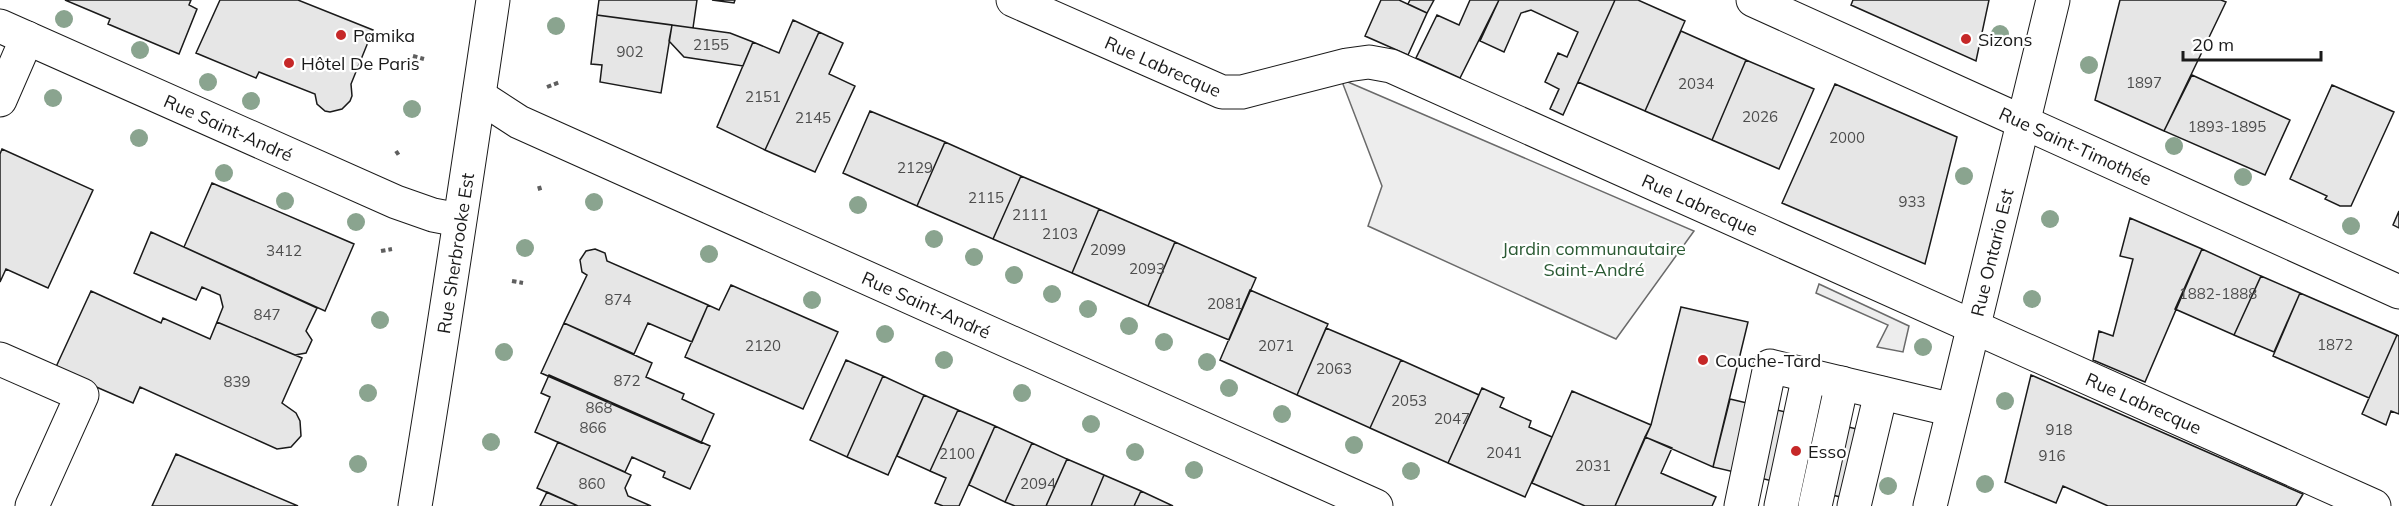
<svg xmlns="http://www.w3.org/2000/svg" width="2399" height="506" viewBox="0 0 2399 506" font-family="Mulish,sans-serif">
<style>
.built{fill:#ededed;stroke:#6a6a6a;stroke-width:1.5}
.building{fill:#e6e6e6;stroke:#1a1a1a;stroke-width:1.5}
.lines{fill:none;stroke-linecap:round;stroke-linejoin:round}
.minor-casing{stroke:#1a1a1a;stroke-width:35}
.major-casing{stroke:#1a1a1a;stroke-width:35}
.path{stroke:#5f5f5f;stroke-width:4;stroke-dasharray:4.5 3;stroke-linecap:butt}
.minor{stroke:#fff;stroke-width:33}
.major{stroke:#fff;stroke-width:33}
.tree{fill:#8aa48f}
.poi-dot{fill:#c62828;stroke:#fff;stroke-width:2}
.labels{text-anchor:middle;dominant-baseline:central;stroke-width:4.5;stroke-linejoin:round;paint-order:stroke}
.number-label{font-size:15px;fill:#4d4d4d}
.poi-label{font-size:18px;fill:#1a1a1a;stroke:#fff;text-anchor:start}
.street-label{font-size:18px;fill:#1a1a1a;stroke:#fff}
.park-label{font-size:18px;fill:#2b5a34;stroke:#fff}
</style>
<rect width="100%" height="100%" fill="#fff"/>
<path class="built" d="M 1341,79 L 1694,231 L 1616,339 L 1368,226 L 1382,186 Z
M 1819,284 L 1909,326 L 1903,352 L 1877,347 L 1888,325 L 1816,293 Z"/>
<path class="building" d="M 65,0 L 191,0 L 189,5 L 197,9 L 179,54 L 108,24 L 110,19 Z
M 220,0 L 298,0 L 373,30 L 351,84 L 352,96 L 350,101 L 342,109 L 330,112 L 325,111 L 317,104 L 315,94 L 259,72 L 256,78 L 196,53 Z
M 599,0 L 697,0 L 693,28 L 597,15 Z
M 712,0 L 735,0 L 734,3 Z
M 1381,0 L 1399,0 L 1427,13 L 1408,55 L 1365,36 Z
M 1410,0 L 1434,0 L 1427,13 L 1408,4 Z
M 1470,0 L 1499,0 L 1460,78 L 1416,58 L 1437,15 L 1459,25 Z
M 1499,0 L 1615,0 L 1563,115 L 1550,109 L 1559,89 L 1545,82 L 1558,53 L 1567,57 L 1578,32 L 1531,10 L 1521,13 L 1504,52 L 1480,41 Z
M 1615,0 L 1638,0 L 1685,21 L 1645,111 L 1578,82 Z
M 1853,0 L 1989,0 L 1976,61 L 1851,5 Z
M 2120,0 L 2221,0 L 2226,2 L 2164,131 L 2095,100 Z
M 597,15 L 672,25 L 661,93 L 600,82 L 602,65 L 591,64 Z
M 793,20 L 819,32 L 765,150 L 717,127 L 753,42 L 779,53 Z
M 672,25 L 730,33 L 753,42 L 743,66 L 684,57 L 669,41 Z
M 1681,31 L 1746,60 L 1712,140 L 1645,111 Z
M 819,32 L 843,43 L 829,74 L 855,86 L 815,172 L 765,150 Z
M 1746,60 L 1814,89 L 1779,169 L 1712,140 Z
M 2192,75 L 2290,120 L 2265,175 L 2164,131 Z
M 1835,84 L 1957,137 L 1925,264 L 1782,203 Z
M 2332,85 L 2394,112 L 2351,206 L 2340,206 L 2325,199 L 2327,196 L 2290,179 Z
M 870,111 L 945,142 L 917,206 L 843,173 Z
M 945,142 L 1021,176 L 993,239 L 917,206 Z
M 2,149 L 93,190 L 48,288 L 6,269 L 0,282 L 0,154 Z
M 1021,176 L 1099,209 L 1072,273 L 993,239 Z
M 212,183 L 354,244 L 325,311 L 184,247 Z
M 1099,209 L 1175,242 L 1148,306 L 1072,273 Z
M 2399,211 L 2399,228 L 2393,225 Z
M 2130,218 L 2202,249 L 2145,382 L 2093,360 L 2099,331 L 2113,336 L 2133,259 L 2120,256 Z
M 151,232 L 317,308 L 306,331 L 312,340 L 306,353 L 295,355 L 217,322 L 223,307 L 220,295 L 202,287 L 196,300 L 134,273 Z
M 1175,242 L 1256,278 L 1229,340 L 1148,306 Z
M 595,249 L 605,253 L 607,261 L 708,305 L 692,342 L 648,323 L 634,354 L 564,323 L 587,275 L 582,272 L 580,260 L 586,251 Z
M 2202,249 L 2261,276 L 2234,335 L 2175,309 Z
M 2261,276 L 2300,293 L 2274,352 L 2234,335 Z
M 731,285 L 838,332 L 803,409 L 685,357 L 708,305 L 719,310 Z
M 1250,290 L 1328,324 L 1297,395 L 1220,360 Z
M 91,291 L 161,323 L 163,318 L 210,339 L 217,322 L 302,358 L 282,403 L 296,413 L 300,421 L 301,436 L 291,447 L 277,449 L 140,387 L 133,403 L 55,369 Z
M 2300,293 L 2397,335 L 2369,398 L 2273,356 Z
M 1681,307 L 1748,322 L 1713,467 L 1645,437 L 1651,425 Z
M 564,323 L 652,363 L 646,377 L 684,394 L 682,399 L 714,414 L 701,443 L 541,373 Z
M 1326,328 L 1401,360 L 1370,428 L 1297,395 Z
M 2397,335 L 2399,336 L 2399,414 L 2391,411 L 2386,425 L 2362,414 Z
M 846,360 L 883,376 L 847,457 L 810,440 Z
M 1401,360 L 1479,395 L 1448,463 L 1370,428 Z
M 549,375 L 710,446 L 690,489 L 663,477 L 665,472 L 632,457 L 625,472 L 535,432 L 550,397 L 541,393 Z
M 2031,375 L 2303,494 L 2296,506 L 2108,506 L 2063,486 L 2056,503 L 2005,482 Z
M 883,376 L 924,395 L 888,475 L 847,457 Z
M 1482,388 L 1504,398 L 1500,407 L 1531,421 L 1529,427 L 1552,437 L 1525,497 L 1448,463 Z
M 1572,391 L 1651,425 L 1615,506 L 1585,506 L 1532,483 Z
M 924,395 L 958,410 L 930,471 L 897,456 Z
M 1730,399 L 1878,434 L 1862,502 L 1713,467 Z
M 958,410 L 995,426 L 959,506 L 943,506 L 935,503 L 946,478 L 930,471 Z
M 995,426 L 1032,443 L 1005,502 L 969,485 Z
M 1645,437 L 1672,448 L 1661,473 L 1716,497 L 1712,506 L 1615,506 Z
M 558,442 L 631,475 L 625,488 L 628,496 L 651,506 L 578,506 L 537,488 Z
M 1032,443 L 1067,459 L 1046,506 L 1015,506 L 1005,502 Z
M 176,454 L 298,506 L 152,506 Z
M 1067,459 L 1104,475 L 1091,506 L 1046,506 Z
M 1104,475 L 1141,491 L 1134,506 L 1091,506 Z
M 1141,491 L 1173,506 L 1134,506 Z
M 547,492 L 578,506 L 540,506 Z"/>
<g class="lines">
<defs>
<g id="minor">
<path id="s1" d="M 1013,0 L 1222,92 L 1242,92 L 1347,65 L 1369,62 L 1391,66 L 2374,506"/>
<path id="s2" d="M 1753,0 L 2399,292"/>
<path id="s3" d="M 0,26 L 396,202 L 433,215 L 459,220"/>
<path id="s4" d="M 479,96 L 519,122 L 1376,506"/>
<path d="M 0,100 L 27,38"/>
<path d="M 0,359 L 82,395 L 32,506"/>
<path d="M 1741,506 L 1770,366 L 1953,410"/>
<path d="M 1781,506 L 1809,375"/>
<path d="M 1815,506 L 1842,383"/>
<path d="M 1854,506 L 1881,393"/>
</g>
<g id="major">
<path id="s5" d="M 415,506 C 443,338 468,169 493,0"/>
<path id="s6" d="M 1930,506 L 2053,0"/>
</g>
</defs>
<use href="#minor" class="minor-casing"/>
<use href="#major" class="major-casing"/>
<path class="path" d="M 413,56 L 424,59
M 547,87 L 560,82
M 396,151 L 400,157
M 539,186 L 541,193
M 381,251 L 392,249
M 512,281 L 523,283"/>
<use href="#minor" class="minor"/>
<use href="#major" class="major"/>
</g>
<g class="tree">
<circle cx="64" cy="19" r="9"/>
<circle cx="556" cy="26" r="9"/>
<circle cx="2000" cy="34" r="9"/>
<circle cx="140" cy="50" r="9"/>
<circle cx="2089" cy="65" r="9"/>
<circle cx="208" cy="82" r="9"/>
<circle cx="53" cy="98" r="9"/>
<circle cx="251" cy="101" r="9"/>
<circle cx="412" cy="109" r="9"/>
<circle cx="139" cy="138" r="9"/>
<circle cx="2174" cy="146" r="9"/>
<circle cx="224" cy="173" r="9"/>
<circle cx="1964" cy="176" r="9"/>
<circle cx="2243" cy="177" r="9"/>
<circle cx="285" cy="201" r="9"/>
<circle cx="594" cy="202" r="9"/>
<circle cx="858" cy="205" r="9"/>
<circle cx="2050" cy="219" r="9"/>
<circle cx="356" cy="222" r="9"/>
<circle cx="2351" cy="226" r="9"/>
<circle cx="934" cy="239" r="9"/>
<circle cx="525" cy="248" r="9"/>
<circle cx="709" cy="254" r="9"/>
<circle cx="974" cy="257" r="9"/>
<circle cx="1014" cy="275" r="9"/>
<circle cx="1052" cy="294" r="9"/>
<circle cx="2032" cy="299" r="9"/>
<circle cx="812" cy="300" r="9"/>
<circle cx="1088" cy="309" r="9"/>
<circle cx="380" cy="320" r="9"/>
<circle cx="1129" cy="326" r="9"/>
<circle cx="885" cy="334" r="9"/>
<circle cx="1164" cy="342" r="9"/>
<circle cx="1923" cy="347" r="9"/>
<circle cx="504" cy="352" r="9"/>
<circle cx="944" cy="360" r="9"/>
<circle cx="1207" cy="362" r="9"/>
<circle cx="1229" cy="388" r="9"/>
<circle cx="368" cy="393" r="9"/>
<circle cx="1022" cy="393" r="9"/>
<circle cx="2005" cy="401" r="9"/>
<circle cx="1282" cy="414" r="9"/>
<circle cx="1091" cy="424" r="9"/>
<circle cx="491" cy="442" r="9"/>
<circle cx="1354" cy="445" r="9"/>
<circle cx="1135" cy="452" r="9"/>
<circle cx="358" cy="464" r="9"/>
<circle cx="1194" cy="470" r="9"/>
<circle cx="1411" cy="471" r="9"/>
<circle cx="1985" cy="484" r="9"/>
<circle cx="1888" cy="486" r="9"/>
</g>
<g class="poi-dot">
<circle cx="341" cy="35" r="6"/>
<circle cx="1966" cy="39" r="6"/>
<circle cx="289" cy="63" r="6"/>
<circle cx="1703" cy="360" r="6"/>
<circle cx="1796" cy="451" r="6"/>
</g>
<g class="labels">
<g class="number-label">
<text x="711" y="44">2155</text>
<text x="630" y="51">902</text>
<text x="2144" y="82">1897</text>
<text x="1696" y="83">2034</text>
<text x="763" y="96">2151</text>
<text x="1760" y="116">2026</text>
<text x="813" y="117">2145</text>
<text x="2227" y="126">1893-1895</text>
<text x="1847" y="137">2000</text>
<text x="915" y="167">2129</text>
<text x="986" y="197">2115</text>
<text x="1912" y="201">933</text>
<text x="1030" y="214">2111</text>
<text x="1060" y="233">2103</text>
<text x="1108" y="249">2099</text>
<text x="284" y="250">3412</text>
<text x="1147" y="268">2093</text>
<text x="2218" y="293">1882-1888</text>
<text x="618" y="299">874</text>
<text x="1225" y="303">2081</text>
<text x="267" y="314">847</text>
<text x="2335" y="344">1872</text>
<text x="763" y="345">2120</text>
<text x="1276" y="345">2071</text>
<text x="1334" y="368">2063</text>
<text x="627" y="380">872</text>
<text x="237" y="381">839</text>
<text x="1409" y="400">2053</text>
<text x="599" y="407">868</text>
<text x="1452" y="418">2047</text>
<text x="593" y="427">866</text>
<text x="2059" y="429">918</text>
<text x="1504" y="452">2041</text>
<text x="957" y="453">2100</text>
<text x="2052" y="455">916</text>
<text x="1593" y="465">2031</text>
<text x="592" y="483">860</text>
<text x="1038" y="483">2094</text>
</g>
<g class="poi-label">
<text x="353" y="35">Pamika</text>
<text x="1978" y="39">Sizons</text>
<text x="301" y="63">Hôtel De Paris</text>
<text x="1715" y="360">Couche-Tard</text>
<text x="1808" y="451">Esso</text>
</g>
<g class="street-label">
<text stroke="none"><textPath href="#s1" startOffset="164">Rue Labrecque</textPath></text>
<text stroke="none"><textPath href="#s3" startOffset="250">Rue Saint-André</textPath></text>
<text stroke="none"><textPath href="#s2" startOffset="354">Rue Saint-Timothée</textPath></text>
<text stroke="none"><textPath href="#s1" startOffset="740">Rue Labrecque</textPath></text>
<text stroke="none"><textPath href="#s5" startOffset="256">Rue Sherbrooke Est</textPath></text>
<text stroke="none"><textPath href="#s6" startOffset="261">Rue Ontario Est</textPath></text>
<text stroke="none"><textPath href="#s4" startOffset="494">Rue Saint-André</textPath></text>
<text stroke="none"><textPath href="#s1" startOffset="1226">Rue Labrecque</textPath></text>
</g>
<g class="park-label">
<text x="1594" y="248">Jardin communautaire<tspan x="1594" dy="21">Saint-André</tspan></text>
</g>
</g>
<path d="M2183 51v9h138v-9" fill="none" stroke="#1a1a1a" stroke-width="3"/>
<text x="2192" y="51" font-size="18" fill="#1a1a1a" stroke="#ffffff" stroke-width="4.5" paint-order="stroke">20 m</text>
</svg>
